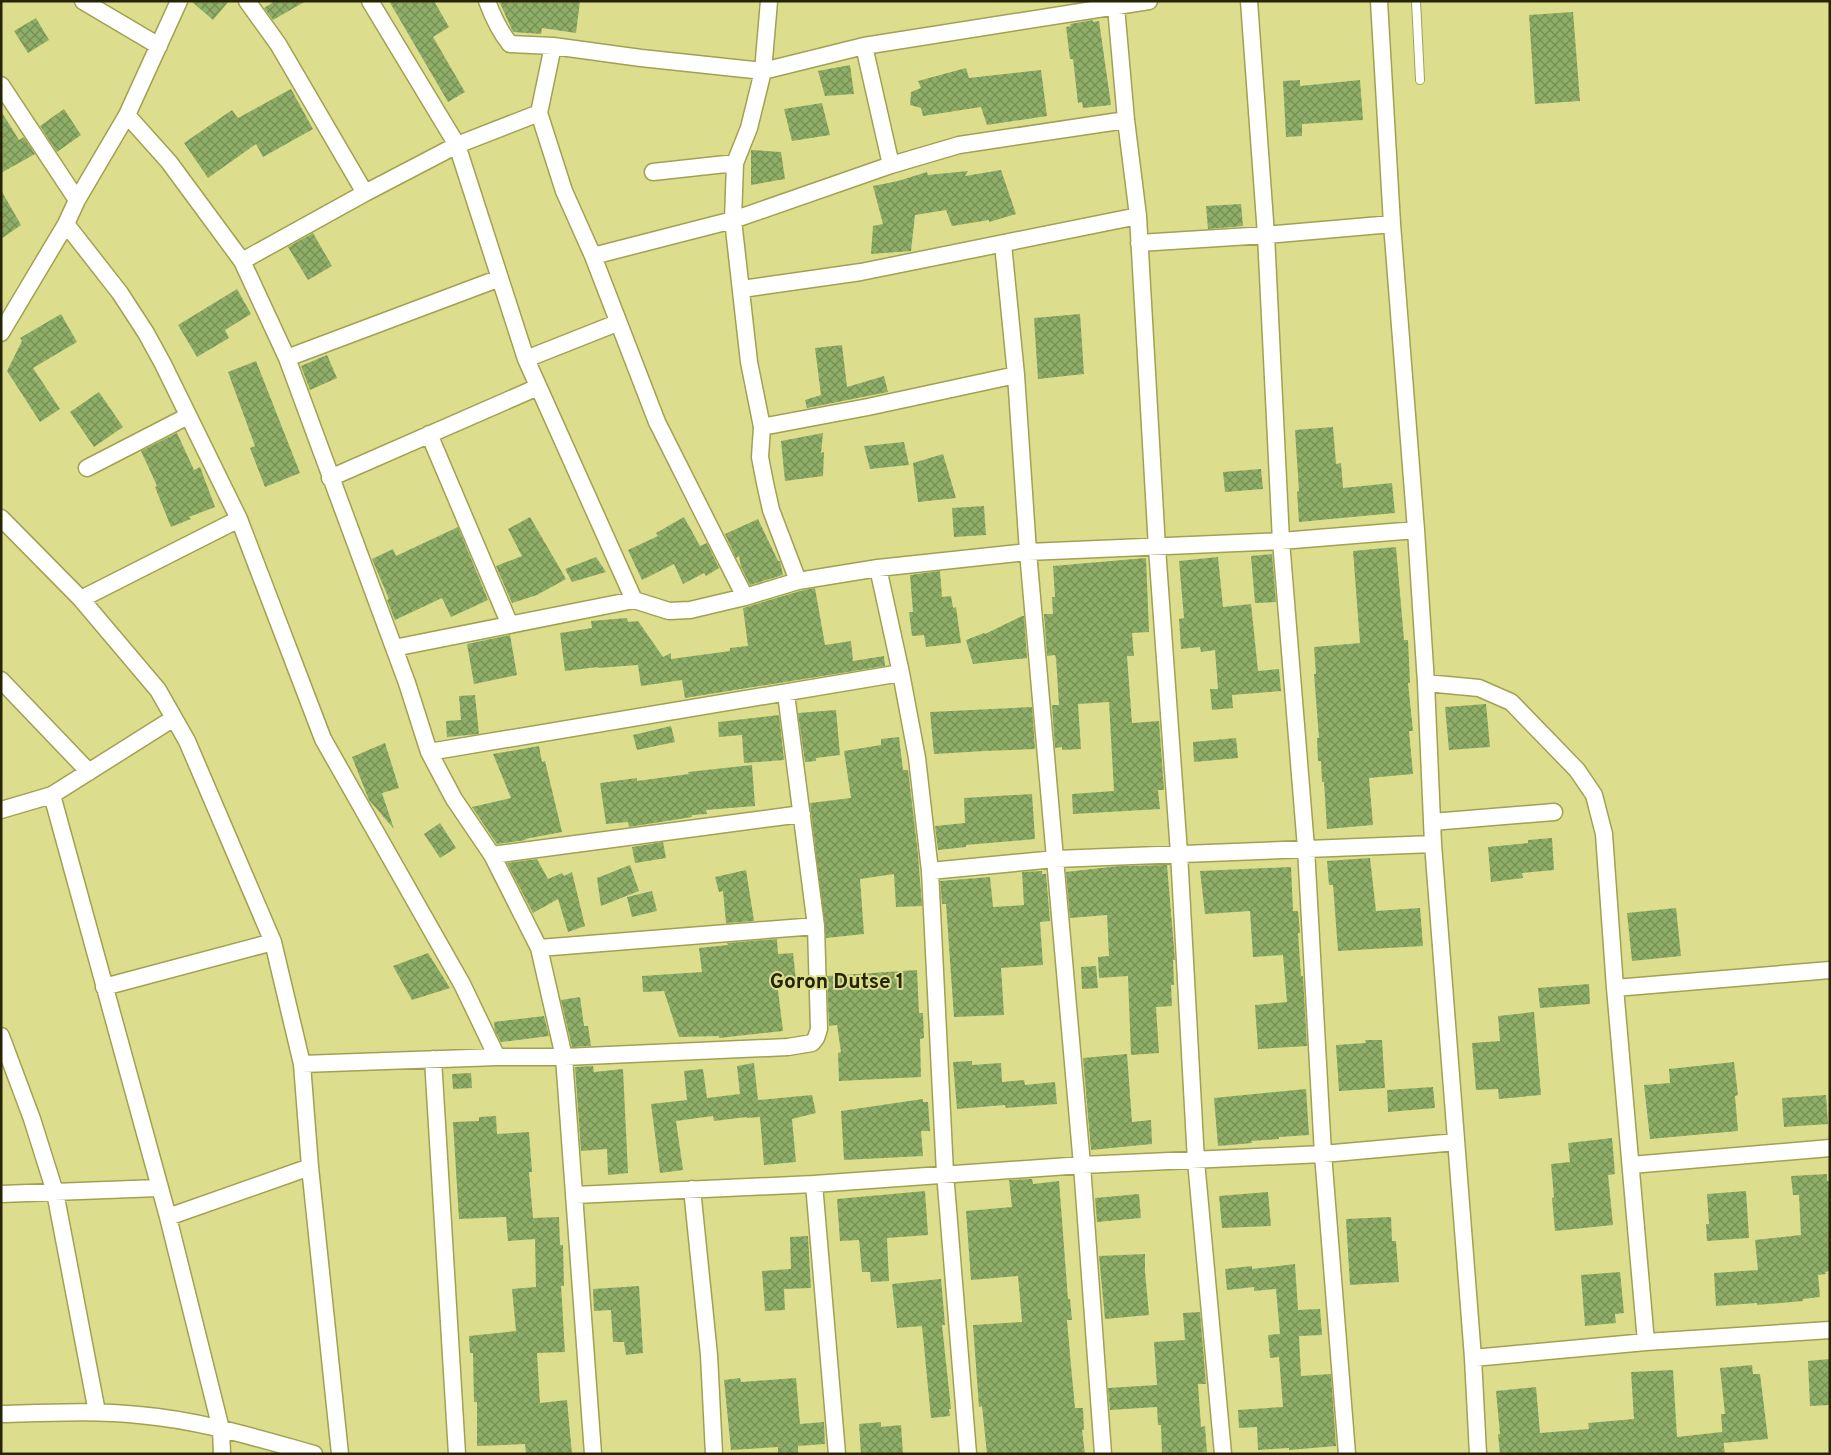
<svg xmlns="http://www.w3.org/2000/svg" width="1831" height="1455" viewBox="0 0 1831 1455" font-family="Overpass,sans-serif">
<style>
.building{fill:url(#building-cross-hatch)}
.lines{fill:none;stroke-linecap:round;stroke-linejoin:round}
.service-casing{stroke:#a1a152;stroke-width:10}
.minor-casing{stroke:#a1a152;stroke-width:19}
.service{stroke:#fff;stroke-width:8}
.minor{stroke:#fff;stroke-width:16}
.labels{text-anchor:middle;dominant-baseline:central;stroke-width:4;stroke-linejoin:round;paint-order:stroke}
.district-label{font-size:21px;font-weight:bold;fill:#262503;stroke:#ddde8d}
</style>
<defs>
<pattern id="building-cross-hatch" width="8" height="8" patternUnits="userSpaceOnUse" patternTransform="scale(1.25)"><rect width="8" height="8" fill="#8faf69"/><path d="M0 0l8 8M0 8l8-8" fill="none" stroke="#758e54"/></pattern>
</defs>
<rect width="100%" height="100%" fill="#ddde8d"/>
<path class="building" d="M 191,1 L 229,1 L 213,20 Z
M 275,1 L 306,1 L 273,20 L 264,8 Z
M 389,1 L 434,1 L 449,27 L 433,37 L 465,92 L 448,102 Z
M 499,1 L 580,1 L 576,33 L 542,28 L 541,34 L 513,32 Z
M 1573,12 L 1580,101 L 1535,104 L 1529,15 Z
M 36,18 L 49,40 L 28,53 L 14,31 Z
M 1093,20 L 1093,22 L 1099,21 L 1111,105 L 1083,108 L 1082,102 L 1078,103 L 1073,59 L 1070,59 L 1066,27 L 1071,26 L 1070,24 Z
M 850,65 L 854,94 L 825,96 L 818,71 Z
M 966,68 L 969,78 L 1041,70 L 1047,116 L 987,125 L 981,107 L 923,116 L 921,108 L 910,105 L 911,92 L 921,88 L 918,81 Z
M 1300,80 L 1300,86 L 1360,80 L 1363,120 L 1302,124 L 1302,136 L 1286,137 L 1283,81 Z
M 291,89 L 313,129 L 263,157 L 256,144 L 208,178 L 184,143 L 232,110 L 238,118 Z
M 822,103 L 830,135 L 792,141 L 784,109 Z
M 64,109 L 81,135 L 57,152 L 40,126 Z
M 1,111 L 19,140 L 24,137 L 35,154 L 1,173 Z
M 751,150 L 781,152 L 785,179 L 751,185 Z
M 1001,170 L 1016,214 L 989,222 L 989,220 L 952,226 L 946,210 L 915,215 L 911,251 L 871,254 L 873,226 L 883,224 L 873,186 L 898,181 L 927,172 L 928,175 L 968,171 L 965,176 Z
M 1,190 L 21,225 L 1,239 Z
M 1241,204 L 1243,226 L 1208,229 L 1206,206 Z
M 313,233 L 332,266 L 308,280 L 288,247 Z
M 237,289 L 251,314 L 225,330 L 229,338 L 197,357 L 178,325 Z
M 61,314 L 77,342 L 33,368 L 60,409 L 40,422 L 7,371 L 22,341 L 20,338 Z
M 1080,314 L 1084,374 L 1038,379 L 1034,318 Z
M 842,345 L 847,387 L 884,376 L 888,392 L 807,408 L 805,400 L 821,395 L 815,348 Z
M 327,355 L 337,378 L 310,390 L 301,366 Z
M 256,361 L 300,473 L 265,487 L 250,448 L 255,446 L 228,372 Z
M 99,392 L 123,427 L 94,447 L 70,412 Z
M 1333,427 L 1336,464 L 1341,463 L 1343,488 L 1392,483 L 1395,513 L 1299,522 L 1297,492 L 1299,491 L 1295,430 Z
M 177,433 L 194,470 L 200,467 L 215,507 L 189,517 L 191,519 L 171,527 L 155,487 L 157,486 L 141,451 Z
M 823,433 L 821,453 L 824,452 L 823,476 L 785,481 L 781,441 Z
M 904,442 L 909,465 L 870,469 L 864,446 Z
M 943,454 L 956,498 L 918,502 L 913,463 Z
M 1261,469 L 1263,489 L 1225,492 L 1223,472 Z
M 984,506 L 986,535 L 954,537 L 952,508 Z
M 530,517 L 566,579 L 537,595 L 512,603 L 496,566 L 522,556 L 508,529 Z
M 684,517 L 700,546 L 707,543 L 719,568 L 706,576 L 704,573 L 683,584 L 674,564 L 642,580 L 628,550 L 658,536 L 656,533 Z
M 758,519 L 778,561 L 780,561 L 783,575 L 750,585 L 741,567 L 739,556 L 736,558 L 725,534 Z
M 458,527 L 488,600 L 451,617 L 442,598 L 395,620 L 387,600 L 389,599 L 372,559 L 393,549 L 396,556 Z
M 1396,547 L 1404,640 L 1408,640 L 1409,661 L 1410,683 L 1408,683 L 1413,731 L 1409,731 L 1413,774 L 1369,778 L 1373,825 L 1327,829 L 1324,782 L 1322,782 L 1321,761 L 1318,761 L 1317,738 L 1319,738 L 1314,674 L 1316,674 L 1314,647 L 1360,643 L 1353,551 Z
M 1272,554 L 1276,602 L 1255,603 L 1251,556 Z
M 596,557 L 606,572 L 572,582 L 565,569 Z
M 1218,557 L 1223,607 L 1251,604 L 1258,671 L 1279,669 L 1281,691 L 1232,695 L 1233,708 L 1212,710 L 1210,689 L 1218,689 L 1215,650 L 1201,652 L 1200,647 L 1181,649 L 1179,619 L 1184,618 L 1179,561 Z
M 1146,558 L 1149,632 L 1132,633 L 1134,656 L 1127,656 L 1132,723 L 1159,721 L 1164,790 L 1158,790 L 1160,809 L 1073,814 L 1072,794 L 1114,791 L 1109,702 L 1078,704 L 1081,749 L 1062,750 L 1062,747 L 1055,748 L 1052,705 L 1059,705 L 1056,658 L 1055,655 L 1047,656 L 1044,614 L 1053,614 L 1052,597 L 1055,597 L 1053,566 Z
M 940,571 L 942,597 L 951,596 L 953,608 L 956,607 L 961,643 L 926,647 L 924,635 L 912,636 L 909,612 L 913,612 L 910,575 Z
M 815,588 L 825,645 L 851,641 L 853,661 L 884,656 L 885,666 L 685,698 L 682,680 L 641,686 L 638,665 L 598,668 L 598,667 L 565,671 L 560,633 L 592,628 L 591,621 L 627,618 L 628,622 L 638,621 L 663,657 L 671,653 L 671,659 L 730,651 L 730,648 L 748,646 L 743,608 L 800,591 Z
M 1022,616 L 1024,616 L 1027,658 L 973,664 L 966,640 L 984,633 L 985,634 Z
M 510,635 L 517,675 L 474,684 L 467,644 Z
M 475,695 L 479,734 L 447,737 L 446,721 L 461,720 L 459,696 Z
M 1486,704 L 1490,747 L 1449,750 L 1445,707 Z
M 1032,707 L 1035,749 L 984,751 L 934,754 L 930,712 Z
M 836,710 L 840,755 L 816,758 L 816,761 L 805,762 L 798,713 Z
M 779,715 L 784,760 L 744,763 L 742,735 L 719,737 L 718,722 Z
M 671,726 L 675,742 L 637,750 L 633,735 Z
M 899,737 L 903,770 L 908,770 L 918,854 L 922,906 L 896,907 L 894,874 L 860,879 L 864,934 L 826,938 L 810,803 L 851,798 L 844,751 L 881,745 L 881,739 Z
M 1236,738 L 1238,758 L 1194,762 L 1193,742 Z
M 385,743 L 399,788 L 382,793 L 394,829 L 369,800 L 352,757 Z
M 539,746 L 542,762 L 545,761 L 562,832 L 525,839 L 526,840 L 497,844 L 472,807 L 511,798 L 493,754 Z
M 752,765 L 755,806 L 706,810 L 707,814 L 692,815 L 692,817 L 629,827 L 628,822 L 606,824 L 600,783 L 637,778 L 637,781 L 689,774 L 688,772 Z
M 1032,794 L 1035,839 L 966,845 L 966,847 L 938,850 L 935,826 L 965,823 L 964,798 Z
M 440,823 L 456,848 L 440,858 L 424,834 Z
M 1552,838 L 1554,870 L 1522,873 L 1523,878 L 1491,882 L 1488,847 L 1528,843 L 1528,840 Z
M 663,842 L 666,858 L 635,863 L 632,847 Z
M 1370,858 L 1376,911 L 1420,908 L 1423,946 L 1338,951 L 1333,885 L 1329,885 L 1327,861 Z
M 537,859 L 548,879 L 562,873 L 564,876 L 572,872 L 585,926 L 568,932 L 558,899 L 533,913 L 507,863 Z
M 630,865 L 639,891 L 601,906 L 597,878 Z
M 1167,865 L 1175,960 L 1173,960 L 1174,985 L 1171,985 L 1172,1006 L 1156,1007 L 1159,1053 L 1131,1055 L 1128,976 L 1099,978 L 1098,957 L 1109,956 L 1107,915 L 1070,918 L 1066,872 L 1119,866 Z
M 1291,867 L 1293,911 L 1298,911 L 1300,933 L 1298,933 L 1301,976 L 1303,976 L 1307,1046 L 1258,1049 L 1255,1005 L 1287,1002 L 1283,955 L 1253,957 L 1250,911 L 1205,914 L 1200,871 Z
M 746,870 L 754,921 L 726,923 L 723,891 L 719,892 L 715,877 Z
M 1042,871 L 1042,874 L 1046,874 L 1050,921 L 1040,922 L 1043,965 L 1001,968 L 1004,1015 L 954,1017 L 946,904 L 942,904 L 940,881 L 990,877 L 993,907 L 1024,905 L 1022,872 Z
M 652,891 L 657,911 L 632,917 L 627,897 Z
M 1676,908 L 1681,956 L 1632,961 L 1627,913 Z
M 777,939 L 778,954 L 793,953 L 796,980 L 777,982 L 783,1031 L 719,1038 L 719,1036 L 679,1037 L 664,991 L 643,992 L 642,976 L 702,972 L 699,948 L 728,945 L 727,943 Z
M 428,953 L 450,988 L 412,1000 L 393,966 Z
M 1096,966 L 1098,988 L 1082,989 L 1081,967 Z
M 917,970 L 919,1013 L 923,1013 L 924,1038 L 920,1039 L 921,1077 L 839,1081 L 838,1053 L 841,1052 L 837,1025 L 829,1026 L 827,976 Z
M 1589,984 L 1590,1004 L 1540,1008 L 1538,988 Z
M 580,997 L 584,1026 L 588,1026 L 591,1046 L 572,1047 L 561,1000 Z
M 1534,1012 L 1541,1095 L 1499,1099 L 1498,1089 L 1476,1090 L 1472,1043 L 1500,1041 L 1498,1016 Z
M 544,1016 L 549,1036 L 501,1042 L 495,1031 L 494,1022 Z
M 1365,1040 L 1382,1040 L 1385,1088 L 1339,1091 L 1336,1045 L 1366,1043 Z
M 1127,1054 L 1132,1122 L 1151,1120 L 1152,1144 L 1091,1150 L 1083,1058 Z
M 972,1061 L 972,1065 L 1001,1063 L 1002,1082 L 1024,1080 L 1025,1085 L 1055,1082 L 1057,1104 L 1006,1108 L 1005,1105 L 957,1109 L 953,1062 Z
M 1734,1062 L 1738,1095 L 1735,1096 L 1738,1131 L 1650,1139 L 1644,1085 L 1670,1083 L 1669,1069 Z
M 754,1063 L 758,1100 L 812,1095 L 816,1113 L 792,1119 L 796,1162 L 764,1165 L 760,1117 L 747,1118 L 747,1117 L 714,1121 L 713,1116 L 676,1121 L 683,1170 L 660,1173 L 651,1104 L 687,1100 L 684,1071 L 703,1069 L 707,1098 L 740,1094 L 737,1066 Z
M 593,1066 L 594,1072 L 623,1069 L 628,1173 L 608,1175 L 607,1149 L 581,1151 L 575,1067 Z
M 471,1073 L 472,1088 L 453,1089 L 452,1074 Z
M 1433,1087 L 1435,1108 L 1388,1112 L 1387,1090 Z
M 1306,1089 L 1309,1135 L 1279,1137 L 1279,1139 L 1251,1141 L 1252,1143 L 1218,1146 L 1214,1098 Z
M 1826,1095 L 1828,1124 L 1784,1127 L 1782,1098 Z
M 923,1099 L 923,1102 L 928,1102 L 930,1131 L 921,1131 L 923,1156 L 844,1160 L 841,1111 Z
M 496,1116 L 497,1134 L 529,1132 L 532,1172 L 529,1172 L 533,1218 L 559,1217 L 560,1245 L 563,1245 L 564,1286 L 561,1286 L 565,1352 L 537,1353 L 540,1403 L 567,1400 L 572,1454 L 526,1454 L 525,1444 L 477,1446 L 477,1402 L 474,1402 L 473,1353 L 470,1353 L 469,1336 L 516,1331 L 512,1289 L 536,1287 L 535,1239 L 508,1241 L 506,1217 L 459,1219 L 453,1122 L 479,1121 L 479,1117 Z
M 1612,1138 L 1615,1174 L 1608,1175 L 1613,1225 L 1555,1231 L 1552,1198 L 1554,1197 L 1551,1164 L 1570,1162 L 1568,1143 Z
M 1827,1174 L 1827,1181 L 1830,1181 L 1830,1271 L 1825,1272 L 1826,1274 L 1818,1275 L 1820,1297 L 1803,1299 L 1803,1301 L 1757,1305 L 1757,1303 L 1716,1306 L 1714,1273 L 1758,1270 L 1755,1240 L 1801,1235 L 1799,1195 L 1793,1195 L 1791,1176 Z
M 1032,1179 L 1033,1184 L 1059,1181 L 1068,1299 L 1070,1299 L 1072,1320 L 1067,1320 L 1071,1366 L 1075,1408 L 1083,1408 L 1084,1430 L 1082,1430 L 1085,1454 L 987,1454 L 982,1406 L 979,1407 L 973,1325 L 1022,1322 L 1018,1276 L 971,1280 L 966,1211 L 1012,1207 L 1009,1180 Z
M 925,1191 L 928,1235 L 887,1238 L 889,1281 L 871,1282 L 870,1272 L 862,1272 L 859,1240 L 840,1241 L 837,1199 Z
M 1746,1191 L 1749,1238 L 1707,1241 L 1706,1224 L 1709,1224 L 1707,1194 Z
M 1268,1192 L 1271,1226 L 1222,1228 L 1219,1196 Z
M 1139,1194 L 1141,1218 L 1097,1222 L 1095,1198 Z
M 1391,1217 L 1392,1241 L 1396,1241 L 1399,1282 L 1350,1285 L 1346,1219 Z
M 808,1236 L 811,1288 L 784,1289 L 785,1310 L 765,1311 L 762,1271 L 791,1269 L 790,1237 Z
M 1145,1254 L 1145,1271 L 1149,1315 L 1105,1319 L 1099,1256 Z
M 1295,1264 L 1298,1310 L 1320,1309 L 1322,1335 L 1299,1336 L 1301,1376 L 1331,1374 L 1336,1446 L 1289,1450 L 1289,1448 L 1258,1450 L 1257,1427 L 1239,1428 L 1238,1410 L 1283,1407 L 1279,1357 L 1270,1358 L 1268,1335 L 1280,1334 L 1276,1289 L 1254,1291 L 1254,1287 L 1227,1290 L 1225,1269 L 1252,1266 L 1252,1269 Z
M 1620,1272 L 1624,1313 L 1615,1314 L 1616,1323 L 1585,1326 L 1581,1275 Z
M 941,1279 L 945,1325 L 942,1325 L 951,1409 L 949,1409 L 950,1416 L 931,1418 L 922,1326 L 897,1328 L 892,1284 Z
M 639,1286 L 643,1353 L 626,1355 L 624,1342 L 613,1342 L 611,1310 L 594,1311 L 593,1289 Z
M 1200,1312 L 1206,1384 L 1198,1384 L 1201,1427 L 1205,1426 L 1207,1452 L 1162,1454 L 1161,1425 L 1158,1425 L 1157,1407 L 1110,1410 L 1108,1388 L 1157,1385 L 1154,1342 L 1185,1340 L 1183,1313 Z
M 1830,1359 L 1830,1405 L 1810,1406 L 1808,1361 Z
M 1752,1365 L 1753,1374 L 1760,1374 L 1768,1439 L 1723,1443 L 1721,1414 L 1725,1414 L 1720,1368 Z
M 1673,1370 L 1677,1437 L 1722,1432 L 1725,1454 L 1500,1454 L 1498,1434 L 1500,1434 L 1496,1391 L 1536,1387 L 1540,1433 L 1589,1429 L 1588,1423 L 1634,1419 L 1631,1372 Z
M 740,1378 L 741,1382 L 796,1378 L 800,1424 L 824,1422 L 825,1444 L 798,1446 L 798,1454 L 778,1454 L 778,1447 L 731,1450 L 724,1380 Z
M 881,1422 L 881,1427 L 901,1425 L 903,1454 L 861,1454 L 859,1424 Z"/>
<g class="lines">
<defs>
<path id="service" d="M 1416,1 L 1420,80"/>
<path id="minor" d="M 83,1 L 159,46
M 247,1 L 278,44 L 365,193
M 370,1 L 457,145 L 526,359 L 634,600
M 487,1 C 493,17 499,31 510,44 L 553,46 L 641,58 L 763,71 L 864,46 L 1149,1
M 769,1 L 763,71 L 749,128 L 735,163 L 733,220 L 749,362 L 762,427 L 760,457 L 765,483 L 771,510 L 798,581 L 878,568 L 1028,552 L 1281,541 L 1416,530
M 1249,1 L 1266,235 L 1281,541 L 1306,848 L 1323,1154 L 1347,1454
M 1379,1 L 1392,224 L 1416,530 L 1426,683 L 1433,844 L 1473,1358 L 1478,1454
M 1116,7 L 1126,120 L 1138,216 L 1157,548 L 1179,853 L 1196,1161 L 1223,1454
M 553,46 L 539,113 L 564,191 L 593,256 L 657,422 L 745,597
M 864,46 L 891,165
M 1,85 L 77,200
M 127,115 L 169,162 L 242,261 L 287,358 L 407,683 L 429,752 L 454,799 L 492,855 L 539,948 L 564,1057 L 593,1454
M 653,172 L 735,163
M 66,224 L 120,293 L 146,333 L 163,364 L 239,519 L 323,739 L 462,984 L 497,1057
M 1139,243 L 1266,235 L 1392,224
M 1003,244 L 1016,375 L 1028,552 L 1082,1165 L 1103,1454
M 593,256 L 733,220 L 891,165 L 959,145 L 1126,120
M 242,261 L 365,193 L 457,145 L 539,113
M 742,289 L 861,272 L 1138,216
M 1,333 L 66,224 L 77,200 L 127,115 L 179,1
M 287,358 L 500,278
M 526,359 L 617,323
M 762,427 L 868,407 L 1016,375
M 429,434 L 510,625
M 87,468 L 188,416
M 330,478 L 538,387
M 1,518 L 81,599 L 158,690 L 187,741 L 273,942 L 302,1064 L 310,1167 L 340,1454
M 878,568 L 901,673 L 917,758 L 930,871 L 945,1173 L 968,1454
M 81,599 L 239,519
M 394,648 L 634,600 L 669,611 L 690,610 L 745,597 L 798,581
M 1,680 L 89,772
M 1426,683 L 1479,688 L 1511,702 L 1577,770 L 1594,795 L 1604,834 L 1615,988 L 1646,1342
M 429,752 L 901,673
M 52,795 L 168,1217 L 221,1429 L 222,1454
M 1,810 L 52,795 L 174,718
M 1432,822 L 1554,812
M 492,855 L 802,814
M 930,871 L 1056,859 L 1433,844
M 539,948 L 816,926
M 104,987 L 273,942
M 1615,988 L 1830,970
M 1,1036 L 32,1119 L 55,1192 L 97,1412
M 433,1059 L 457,1454
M 302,1064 L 497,1057 L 564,1057 L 788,1047 L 812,1043 L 816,1038 L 819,1029 L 816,926 L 786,694
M 1631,1165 L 1830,1148
M 814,1184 L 837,1454
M 692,1189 L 709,1355 L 714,1454
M 1,1194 L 159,1188
M 575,1195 L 814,1184 L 1082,1165 L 1323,1154 L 1456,1142
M 168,1217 L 310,1167
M 1473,1358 L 1646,1342 L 1830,1330
M 1,1414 C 47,1413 93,1410 139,1415 C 199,1420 257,1438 314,1454"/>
</defs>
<use href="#service" class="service-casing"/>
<use href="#minor" class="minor-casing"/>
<use href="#service" class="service"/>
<use href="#minor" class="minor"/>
</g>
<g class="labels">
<g class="district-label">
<text x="837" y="982">Goron Dutse 1</text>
</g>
</g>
<rect width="1831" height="1455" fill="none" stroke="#262503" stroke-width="5"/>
</svg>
